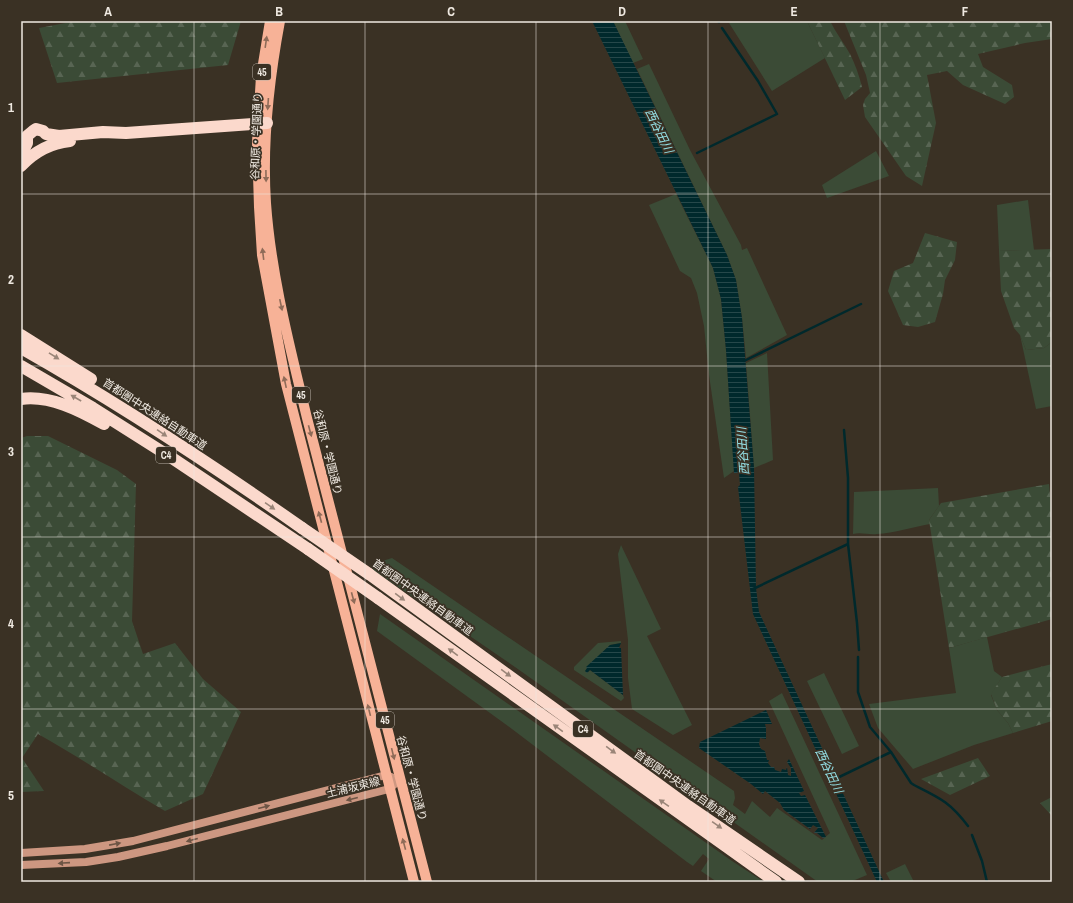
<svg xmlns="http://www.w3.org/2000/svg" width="1073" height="903" viewBox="0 0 1073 903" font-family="'Archivo Narrow','Noto Sans JP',sans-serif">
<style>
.green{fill:#3b4b36}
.forest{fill:url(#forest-firs)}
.water{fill:url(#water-rules)}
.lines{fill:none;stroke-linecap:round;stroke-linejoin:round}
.stream{stroke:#00292c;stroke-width:2.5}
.secondary{stroke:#cd9781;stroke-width:8}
.primary{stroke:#f7b297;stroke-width:10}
.motorway{stroke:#fbd9cc;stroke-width:12}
.motorway-bridge{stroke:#fbd9cc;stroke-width:12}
.oneway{fill:#8f6b58}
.oneway2{fill:#9a8578}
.oneway3{fill:#6d5545}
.grid{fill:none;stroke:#efe9e1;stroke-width:1;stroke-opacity:0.55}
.labels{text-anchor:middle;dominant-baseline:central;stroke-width:3.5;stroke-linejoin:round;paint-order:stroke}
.shield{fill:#3a3124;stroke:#b9b2a8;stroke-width:1}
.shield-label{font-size:10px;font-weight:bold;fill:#efe9e1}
.street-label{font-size:11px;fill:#efe9e1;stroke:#3a3124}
.water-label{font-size:12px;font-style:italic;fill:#94e0e6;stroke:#3a3124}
.neatline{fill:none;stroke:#efe9e1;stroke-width:1.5}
.grid-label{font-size:13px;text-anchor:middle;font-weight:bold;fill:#efe9e1}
</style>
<defs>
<pattern id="forest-firs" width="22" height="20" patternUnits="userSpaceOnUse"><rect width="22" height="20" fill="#3b4b36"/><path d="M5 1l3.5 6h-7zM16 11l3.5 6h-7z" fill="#586553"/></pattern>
<pattern id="water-rules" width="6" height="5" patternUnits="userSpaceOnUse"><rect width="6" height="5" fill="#00292c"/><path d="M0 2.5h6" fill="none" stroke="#26484a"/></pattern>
</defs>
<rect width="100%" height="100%" fill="#3a3124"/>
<path class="green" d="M 613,21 L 625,21 L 643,59 L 633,63 Z
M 732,21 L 807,21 L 825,58 L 772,91 L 729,23 Z
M 649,64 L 690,150 L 741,245 L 742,250 L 747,248 L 787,335 L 746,358 L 742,318 L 736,280 L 727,255 L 637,69 Z
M 876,151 L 889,176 L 827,198 L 822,185 Z
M 676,194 L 713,268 L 721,299 L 726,350 L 734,471 L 724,478 L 709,375 L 704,326 L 697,293 L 691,278 L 680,271 L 649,205 Z
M 1028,200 L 1034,250 L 999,251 L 997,205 Z
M 1020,335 L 1026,350 L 1044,348 L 1052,342 L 1052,406 L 1036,409 Z
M 767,353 L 773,460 L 754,468 L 746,363 Z
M 938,488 L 939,506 L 929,520 L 930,524 C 913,527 894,533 877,534 C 869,535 861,532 853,534 L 854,492 Z
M 621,545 L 661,629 L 647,636 L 692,725 L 673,735 L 632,709 L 628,678 L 628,640 L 618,554 Z
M 392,558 L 734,791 L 735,798 L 733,805 L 745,814 L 752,801 L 770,817 L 777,808 L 822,840 L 830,833 L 769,701 L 782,693 L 867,875 L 850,882 L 818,882 L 515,667 L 372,569 L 376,563 Z
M 380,614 L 732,861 L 764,882 L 717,882 L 701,871 L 709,859 L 703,854 L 693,866 L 687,862 L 512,729 L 377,631 Z
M 987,637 L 994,671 L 1002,677 L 991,695 L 997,710 L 1008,723 L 1013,733 L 974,745 L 913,769 L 878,728 L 869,704 L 956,693 L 949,648 Z
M 621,641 L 621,643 L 610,645 L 588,668 L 587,673 L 590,670 L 623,695 L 624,698 L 621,701 L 574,670 L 574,667 L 598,643 Z
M 824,673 L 859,746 L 842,754 L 807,681 Z
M 905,864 L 914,882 L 891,882 L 886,873 Z"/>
<path class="forest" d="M 76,21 L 241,21 L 228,65 L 57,83 L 39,28 Z
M 807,21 L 830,21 C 836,33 844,43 850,54 C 855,64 859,75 862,87 L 845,100 Z
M 844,21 L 1052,21 L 1052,39 L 1025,43 L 978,54 L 983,67 L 1012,85 L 1014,97 L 1005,104 L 963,85 L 947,71 L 927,75 L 936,123 L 922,186 L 906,176 L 865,117 L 863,105 L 865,99 L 870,93 L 866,75 Z
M 925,233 L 957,242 L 955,260 L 945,280 L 943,294 L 935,322 L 918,327 L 903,325 L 888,291 L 894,271 L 913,263 Z
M 1052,249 L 1052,342 L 1044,348 L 1026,350 L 1020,335 L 1014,328 L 1001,291 L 999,251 Z
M 27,436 L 48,436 L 117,470 L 136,484 L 132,621 L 143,654 L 175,643 L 203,679 L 241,712 L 203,794 L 165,811 C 122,786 81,758 38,734 L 22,758 L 44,791 L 21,792 L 21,438 Z
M 1049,484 L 1052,516 L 1052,619 L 949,648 L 929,520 L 941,503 Z
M 1052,664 L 1052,721 L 1013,733 L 1008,723 L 997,710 L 991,694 L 1002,677 Z
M 978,758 L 990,776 L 950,795 L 921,779 Z
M 1052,797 L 1052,816 L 1040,803 Z"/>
<path class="water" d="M 592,21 L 613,21 L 727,255 L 736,280 L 742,318 L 754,468 L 756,588 L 759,612 L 884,882 L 877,882 L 753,614 L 738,487 L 740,485 L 739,473 L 734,473 L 726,350 L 721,299 L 713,268 Z
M 621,643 L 619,648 L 621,648 L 623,695 L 590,670 L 587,673 L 585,671 L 587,668 L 586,667 L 610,645 Z
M 766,710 L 772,724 L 765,724 L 766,728 L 766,739 L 760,738 L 759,744 L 761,749 L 765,751 L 767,760 L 769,760 L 768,763 L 771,767 L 774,767 L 775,770 L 781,772 L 782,769 L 786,770 L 787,767 L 788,775 L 791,776 L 791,768 L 787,762 L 789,759 L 804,791 L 799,793 L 801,796 L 805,795 L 826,837 L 823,838 L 817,833 L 814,833 L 818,828 L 813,825 L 810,829 L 784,810 L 780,803 L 765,791 L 763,794 L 751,784 L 699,748 L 700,742 Z"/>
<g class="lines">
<path class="stream" d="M 718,21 L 719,22
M 697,153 L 777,114 L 758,81 L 722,28
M 744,361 L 861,304
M 844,430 L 848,478 L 848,544 L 857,623 L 859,650
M 753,589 L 848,544
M 858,657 L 858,692 L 870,727 L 891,752 L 911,783 L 914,785 C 940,798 950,802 968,826
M 833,780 L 891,752
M 972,835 L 982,861 L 987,882"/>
<path class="secondary" d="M 21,853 L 85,849 L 133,841 L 386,775 L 391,777
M 21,865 L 86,862 L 118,857 L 167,846 L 389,789 L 400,779"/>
<path class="primary" d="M 270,21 L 261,76 L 257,142 L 259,207 L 262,255 L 286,384 L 414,882
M 280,21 C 269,80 262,142 266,203 C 271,275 290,347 307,418 L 427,882"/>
<path class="motorway" d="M 21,155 L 27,143 L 27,136 L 33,131 L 36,129 L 43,131 L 46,134 L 59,136 L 103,132 L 126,133 L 267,123
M 21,166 C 34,152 50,143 70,141
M 21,335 L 91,379
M 21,348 C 118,403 211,464 302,528
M 21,366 L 93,408 L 172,458 L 308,549
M 21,399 C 50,395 79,410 104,424
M 369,574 L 688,806 L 799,882
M 378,598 L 776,882"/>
<path class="motorway-bridge" d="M 302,528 L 369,574
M 308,549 L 378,598"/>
</g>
<defs><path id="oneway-solid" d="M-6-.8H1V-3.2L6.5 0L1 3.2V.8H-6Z"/></defs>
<g class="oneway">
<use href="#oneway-solid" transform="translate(266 42) rotate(-82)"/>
<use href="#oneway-solid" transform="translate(268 104) rotate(94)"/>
<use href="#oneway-solid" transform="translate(266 176) rotate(89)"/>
<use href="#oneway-solid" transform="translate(263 254) rotate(-97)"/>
<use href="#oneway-solid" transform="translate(281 305) rotate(78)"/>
<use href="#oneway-solid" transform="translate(285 382) rotate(-102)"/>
<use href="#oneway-solid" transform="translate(310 431) rotate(75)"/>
<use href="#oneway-solid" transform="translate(320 517) rotate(-105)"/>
<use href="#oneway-solid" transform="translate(353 598) rotate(75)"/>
<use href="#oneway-solid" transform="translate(369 710) rotate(-104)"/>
<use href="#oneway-solid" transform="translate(393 754) rotate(76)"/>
<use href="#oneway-solid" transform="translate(404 844) rotate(-105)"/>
</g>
<g class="oneway2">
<use href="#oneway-solid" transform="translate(54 356) rotate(32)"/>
<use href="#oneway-solid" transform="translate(76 398) rotate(-150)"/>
<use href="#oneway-solid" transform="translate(162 433) rotate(34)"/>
<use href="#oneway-solid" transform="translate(270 506) rotate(34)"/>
<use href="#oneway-solid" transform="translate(400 597) rotate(36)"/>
<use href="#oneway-solid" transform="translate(453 652) rotate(-144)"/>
<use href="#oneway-solid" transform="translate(506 673) rotate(36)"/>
<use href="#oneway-solid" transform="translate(558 728) rotate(-144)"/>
<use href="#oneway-solid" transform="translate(611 750) rotate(36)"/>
<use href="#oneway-solid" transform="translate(664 803) rotate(-145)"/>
<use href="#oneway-solid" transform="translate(717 825) rotate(35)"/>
</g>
<g class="oneway3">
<use href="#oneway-solid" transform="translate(352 799) rotate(166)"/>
<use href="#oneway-solid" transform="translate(264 807) rotate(-15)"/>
<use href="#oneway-solid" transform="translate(192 840) rotate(165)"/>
<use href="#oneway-solid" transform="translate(115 844) rotate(-11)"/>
<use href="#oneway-solid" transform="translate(64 863) rotate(176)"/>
</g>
<path class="grid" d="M 194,21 L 194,882M 365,21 L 365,882M 536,21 L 536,882M 708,21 L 708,882M 880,21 L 880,882M 21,194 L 1052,194M 21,366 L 1052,366M 21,537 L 1052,537M 21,709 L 1052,709"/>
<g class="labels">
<g class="shield">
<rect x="253" y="64" width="18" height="16" rx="3"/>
<rect x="292" y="387" width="18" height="16" rx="3"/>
<rect x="156" y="447" width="20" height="16" rx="3"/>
<rect x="376" y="712" width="18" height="16" rx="3"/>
<rect x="573" y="721" width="20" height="16" rx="3"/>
</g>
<g class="shield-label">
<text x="262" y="72">45</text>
<text x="301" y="395">45</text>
<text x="166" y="455">C4</text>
<text x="385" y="720">45</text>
<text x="583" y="729">C4</text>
</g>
<g class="street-label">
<text transform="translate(256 136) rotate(-88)">谷和原・学園通り</text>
<text transform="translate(155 414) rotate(33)">首都圏中央連絡自動車道</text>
<text transform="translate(328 452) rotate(76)">谷和原・学園通り</text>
<text transform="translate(423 597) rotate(36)">首都圏中央連絡自動車道</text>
<text transform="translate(412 778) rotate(75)">谷和原・学園通り</text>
<text transform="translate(353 787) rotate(-14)">土浦坂東線</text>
<text transform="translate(685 787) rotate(35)">首都圏中央連絡自動車道</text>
</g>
<g class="water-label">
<text transform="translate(659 131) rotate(64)">西谷田川</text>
<text transform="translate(743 451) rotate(-94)">西谷田川</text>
<text transform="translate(829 771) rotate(65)">西谷田川</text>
</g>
</g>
<rect width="1073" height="903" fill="none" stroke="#3a3124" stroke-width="44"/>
<rect x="22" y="22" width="1029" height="859" class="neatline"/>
<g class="grid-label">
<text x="108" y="16">A</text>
<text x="279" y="16">B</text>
<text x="451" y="16">C</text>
<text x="622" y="16">D</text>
<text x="794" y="16">E</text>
<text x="965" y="16">F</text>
<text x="11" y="112">1</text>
<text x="11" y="284">2</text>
<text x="11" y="456">3</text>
<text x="11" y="628">4</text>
<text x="11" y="800">5</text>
</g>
</svg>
